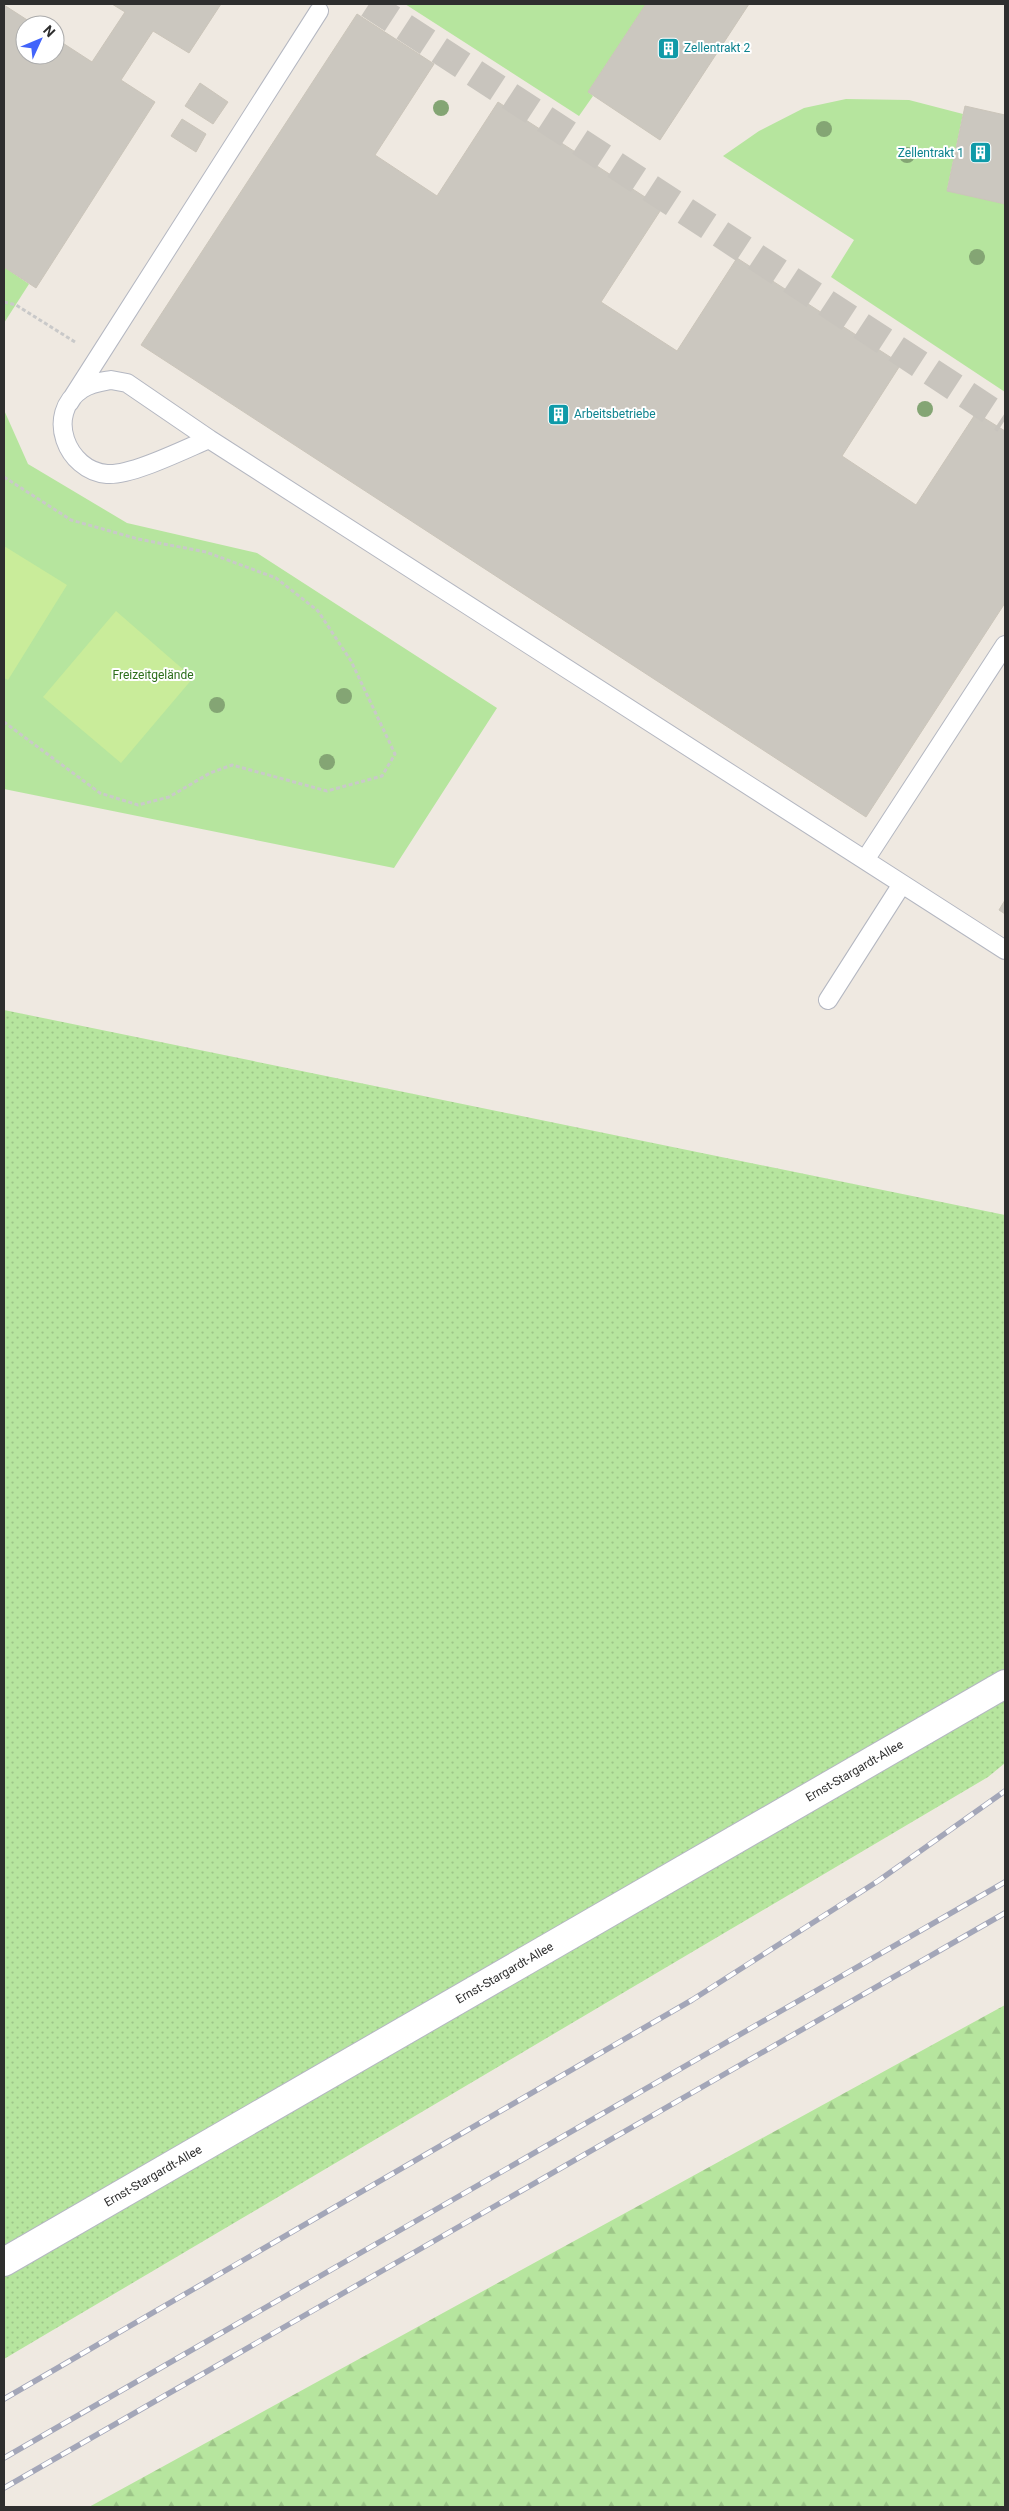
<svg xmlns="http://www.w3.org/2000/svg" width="1009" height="2511" viewBox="0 0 1009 2511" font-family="Roboto,sans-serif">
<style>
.grass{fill:url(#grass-dots)}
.forest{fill:url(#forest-firs)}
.park{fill:#b6e59e}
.pitch{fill:#c9ec9a}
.building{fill:#cbc7bf;stroke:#cbc5ba}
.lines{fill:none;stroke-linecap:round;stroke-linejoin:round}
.street-tunnel{stroke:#c8c4bd;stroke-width:28;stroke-dasharray:28 14;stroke-linecap:butt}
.lane-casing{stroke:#b4b7c1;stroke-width:20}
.street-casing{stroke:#b4b7c1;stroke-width:30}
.path{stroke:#c9c9c9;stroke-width:3;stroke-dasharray:4 2.5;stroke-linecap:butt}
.lane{stroke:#fff;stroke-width:18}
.street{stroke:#fff;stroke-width:28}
.rail-casing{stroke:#a3a6b8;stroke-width:5.5}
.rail{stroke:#fff;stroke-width:4;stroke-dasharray:11;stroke-linecap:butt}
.tree{fill:#84a574}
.labels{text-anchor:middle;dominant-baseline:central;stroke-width:4;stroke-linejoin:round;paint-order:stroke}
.culture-label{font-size:12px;fill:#0d838f;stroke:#fff;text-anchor:start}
.park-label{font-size:12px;fill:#2c6e1b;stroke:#fff}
.street-label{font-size:12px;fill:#2e2e2e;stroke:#fff}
</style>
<defs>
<pattern id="grass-dots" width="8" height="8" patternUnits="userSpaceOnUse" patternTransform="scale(1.25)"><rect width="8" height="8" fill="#b6e59e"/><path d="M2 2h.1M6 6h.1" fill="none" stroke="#9dc588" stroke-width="1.8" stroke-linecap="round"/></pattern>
<pattern id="forest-firs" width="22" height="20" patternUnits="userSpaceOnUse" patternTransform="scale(1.25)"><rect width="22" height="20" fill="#b6e59e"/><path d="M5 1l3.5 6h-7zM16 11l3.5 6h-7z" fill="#9dc588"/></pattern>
</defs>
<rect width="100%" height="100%" fill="#efe9e1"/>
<path class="grass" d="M 4,1010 L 1005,1215 L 1005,1763 L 988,1777 L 4,2359 Z"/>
<path class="forest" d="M 1005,2005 L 1005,2507 L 88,2507 L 89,2507 Z"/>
<path class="park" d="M 405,4 L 646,4 L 588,92 L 593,96 L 579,116 Z
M 846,99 L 909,100 L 963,114 L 947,190 L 1005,204 L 1005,392 L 831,277 L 854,240 L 723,156 L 759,131 L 804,108 Z
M 4,267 L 29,284 L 4,323 Z
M 4,410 L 28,464 L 127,523 L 257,553 L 497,708 L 394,868 L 4,789 Z"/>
<path class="pitch" d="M 4,546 L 67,585 L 8,680 L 4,678 Z
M 116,611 L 193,678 L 121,763 L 43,697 Z"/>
<path class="building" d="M 112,4 L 221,4 L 189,53 L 153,31 L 121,80 L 155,102 L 36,288 L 4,267 L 4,5 L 35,25 L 25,25 L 25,55 L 55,55 L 55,38 L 92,62 L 125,12 Z
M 646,4 L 749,4 L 660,140 L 588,92 Z
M 357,14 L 434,64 L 375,155 L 437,196 L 498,102 L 662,208 L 601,302 L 677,351 L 737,258 L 901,364 L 842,456 L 916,505 L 976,413 L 1005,431 L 1005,603 L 866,817 L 141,345 Z
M 200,83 L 228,102 L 213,124 L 185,106 Z
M 965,106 L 1005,115 L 1005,204 L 947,191 Z
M 182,119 L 206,134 L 196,152 L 171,136 Z
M 1005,900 L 1005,914 L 999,910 Z"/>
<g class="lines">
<path class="street-tunnel" d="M 369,4 L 1005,420"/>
<defs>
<path id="lane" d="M 111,380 L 127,383 L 209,439 C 185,449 131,476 107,474 C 67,471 44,414 82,389 C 91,383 100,382 111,380 Z
M 69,403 L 319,11
M 209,439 L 1005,950
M 865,860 L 1005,645
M 828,1000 L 902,884"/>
<g id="street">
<path id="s1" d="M 4,2262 L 1005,1684"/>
</g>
</defs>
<use href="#lane" class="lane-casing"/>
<use href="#street" class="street-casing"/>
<path class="path" d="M 4,302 L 16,305 L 75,342
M 4,477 L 71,520 L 138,539 L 206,552 L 276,578 L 318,611 L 351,661 L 395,754 L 382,776 L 327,791 L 232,765 L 210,773 L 169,797 L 138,805 L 100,793 L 4,722"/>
<use href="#lane" class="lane"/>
<use href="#street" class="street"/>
<defs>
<path id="rail" d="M 4,2399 L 692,2000 L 878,1881 L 1005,1791
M 4,2458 L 1005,1882
M 4,2488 L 1005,1913"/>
</defs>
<use href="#rail" class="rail-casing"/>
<use href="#rail" class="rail"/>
</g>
<g class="tree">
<circle cx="441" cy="108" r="8"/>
<circle cx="824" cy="129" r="8"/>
<circle cx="907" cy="155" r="8"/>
<circle cx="977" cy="257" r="8"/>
<circle cx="925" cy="409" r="8"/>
<circle cx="344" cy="696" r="8"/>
<circle cx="217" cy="705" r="8"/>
<circle cx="327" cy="762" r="8"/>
</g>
<defs>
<symbol id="building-square" viewBox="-11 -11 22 22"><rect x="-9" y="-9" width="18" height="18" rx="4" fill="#0f9aa8" stroke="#fff"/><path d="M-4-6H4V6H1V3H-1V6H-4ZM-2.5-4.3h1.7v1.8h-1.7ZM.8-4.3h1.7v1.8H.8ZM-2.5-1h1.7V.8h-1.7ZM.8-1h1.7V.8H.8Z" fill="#fff"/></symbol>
</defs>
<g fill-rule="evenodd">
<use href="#building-square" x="656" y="36" width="25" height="25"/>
<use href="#building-square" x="968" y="140" width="25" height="25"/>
<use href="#building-square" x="546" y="402" width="25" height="25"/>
</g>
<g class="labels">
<g class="culture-label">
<text x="684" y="48">Zellentrakt 2</text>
<text x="964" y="153" text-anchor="end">Zellentrakt 1</text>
<text x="574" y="414">Arbeitsbetriebe</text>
</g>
<g class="park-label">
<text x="153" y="675">Freizeitgelände</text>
</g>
<g class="street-label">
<text stroke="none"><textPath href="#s1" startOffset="982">Ernst-Stargardt-Allee</textPath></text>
<text stroke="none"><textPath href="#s1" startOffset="578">Ernst-Stargardt-Allee</textPath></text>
<text stroke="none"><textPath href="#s1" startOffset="172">Ernst-Stargardt-Allee</textPath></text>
</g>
</g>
<rect width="1009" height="2511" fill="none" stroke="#2e2e2e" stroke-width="10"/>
<g transform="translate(40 40) rotate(46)"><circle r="24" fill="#ffffff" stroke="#ababab"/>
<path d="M0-4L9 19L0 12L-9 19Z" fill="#4264fb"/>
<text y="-8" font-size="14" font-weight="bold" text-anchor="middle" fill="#2e2e2e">N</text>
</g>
</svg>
